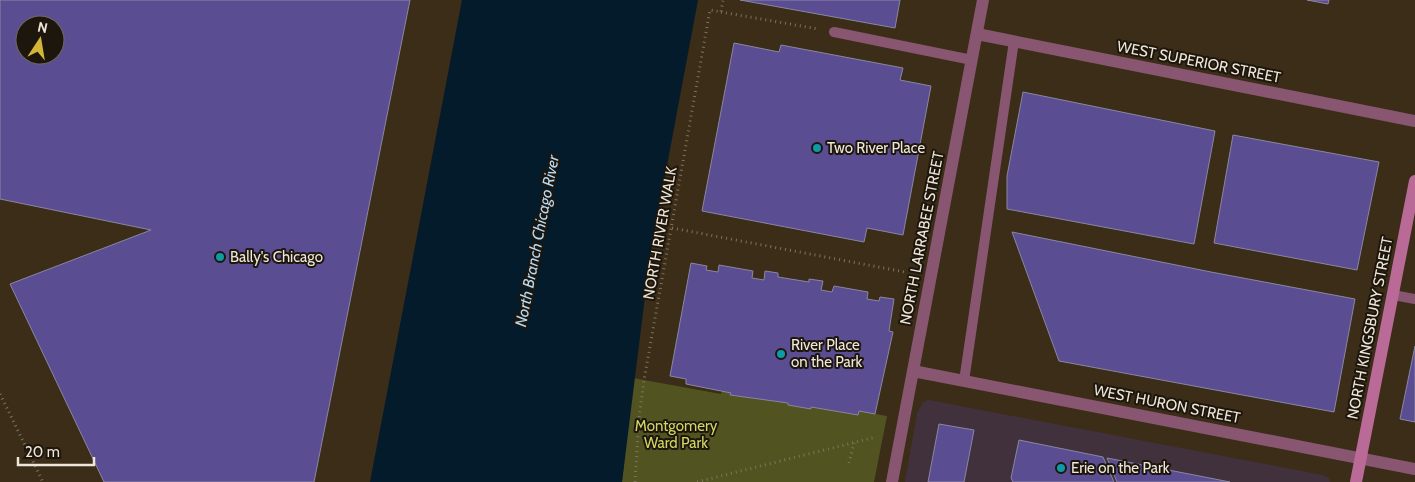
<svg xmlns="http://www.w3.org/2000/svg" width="1415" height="482" viewBox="0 0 1415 482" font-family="Cabin,sans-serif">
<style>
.commercial{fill:#41313d}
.green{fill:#515321}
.water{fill:#041b2b}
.building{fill:#5a4d92;stroke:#8a87a1;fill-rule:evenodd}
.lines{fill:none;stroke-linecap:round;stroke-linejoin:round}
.path{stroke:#7f7360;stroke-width:3;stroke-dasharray:1 4;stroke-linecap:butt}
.lane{stroke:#895671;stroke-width:10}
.street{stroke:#895671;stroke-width:12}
.secondary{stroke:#ba6a96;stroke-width:12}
.culture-dot{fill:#0f9aa8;stroke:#1d160d;stroke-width:2}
.labels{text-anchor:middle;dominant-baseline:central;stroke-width:4;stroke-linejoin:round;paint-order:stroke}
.street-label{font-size:15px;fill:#efe6d9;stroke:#1d160d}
.poi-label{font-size:15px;fill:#efe6d9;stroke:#1d160d;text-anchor:start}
.park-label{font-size:15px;fill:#d2d763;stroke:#1d160d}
.water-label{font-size:16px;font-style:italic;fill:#b6dbf7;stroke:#1d160d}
</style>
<rect width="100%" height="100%" fill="#3b2d17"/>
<path class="commercial" d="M 929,400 L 1323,475 L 1329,478 L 1330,482 L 905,482 L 917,413 L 923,402 Z"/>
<path class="green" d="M 633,378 L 721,394 L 722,391 L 731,393 L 731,395 L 788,403 L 788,405 L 811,409 L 811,407 L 857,415 L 859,411 L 887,416 L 874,482 L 622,482 Z"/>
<path class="water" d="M 462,0 L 698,0 L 650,256 L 622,482 L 370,482 Z"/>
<path class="building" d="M 0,0 L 410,0 L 314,482 L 104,482 L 10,284 L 151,230 L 0,199 ZM 25,25 L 55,25 L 55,55 L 25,55 Z
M 740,0 L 900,0 L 895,28 Z
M 1307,0 L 1329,0 L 1328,4 Z
M 734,43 L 779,52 L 781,45 L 903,68 L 900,80 L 931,86 L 903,235 L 867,228 L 864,242 L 702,211 Z
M 1023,92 L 1215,131 L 1194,244 L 1007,209 L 1007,176 Z
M 1233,135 L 1379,162 L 1357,270 L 1214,243 Z
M 1012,232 L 1211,272 L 1355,299 L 1334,412 L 1059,361 Z
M 691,263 L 707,266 L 706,270 L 718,272 L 719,265 L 753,271 L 752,278 L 764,280 L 765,271 L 778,273 L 778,277 L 809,282 L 809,279 L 823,281 L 821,290 L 832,292 L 834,286 L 868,292 L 867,299 L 879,301 L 880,297 L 894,299 L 889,331 L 893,332 L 875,414 L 859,411 L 858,415 L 811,407 L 811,409 L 788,405 L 788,403 L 730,395 L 731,393 L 686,384 L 686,379 L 670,376 Z
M 1415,346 L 1415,422 L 1400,419 Z
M 939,424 L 974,430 L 964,482 L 928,482 Z
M 1019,440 L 1103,457 L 1114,482 L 1013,482 L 1011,478 Z
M 1107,458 L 1230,482 L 1117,482 Z"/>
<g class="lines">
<path class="path" d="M 721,12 L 818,29
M 672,228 L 905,272
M 0,394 L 43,482
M 849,463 L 854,443
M 635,482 L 639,418 L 644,380 L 710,10 L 721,12 L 723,0
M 697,482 L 876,437"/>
<path class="lane" d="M 834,32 L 972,60
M 1393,295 L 1415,299
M 964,381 L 1014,41"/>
<path class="street" d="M 977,34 L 1415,121
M 913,371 L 1415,469
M 892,482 L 983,0"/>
<path class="secondary" d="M 1356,482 L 1415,181"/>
</g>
<g class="culture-dot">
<circle cx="817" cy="148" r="5"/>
<circle cx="220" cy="257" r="5"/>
<circle cx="781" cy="354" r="5"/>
<circle cx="1061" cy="468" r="5"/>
</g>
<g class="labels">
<g class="street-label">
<text transform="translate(1199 62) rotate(11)">WEST SUPERIOR STREET</text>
<text transform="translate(660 233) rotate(-80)">NORTH RIVER WALK</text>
<text transform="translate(922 238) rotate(-79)">NORTH LARRABEE STREET</text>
<text transform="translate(1370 328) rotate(-79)">NORTH KINGSBURY STREET</text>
<text transform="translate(1167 404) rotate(11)">WEST HURON STREET</text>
</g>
<g class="poi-label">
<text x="827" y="148">Two River Place</text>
<text x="230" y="257">Bally's Chicago</text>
<text x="791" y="345">River Place<tspan x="791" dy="17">on the Park</tspan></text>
<text x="1071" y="468">Erie on the Park</text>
</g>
<g class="park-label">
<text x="676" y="426">Montgomery<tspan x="676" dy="17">Ward Park</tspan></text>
</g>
<g class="water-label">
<text transform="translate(537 241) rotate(-79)">North Branch Chicago River</text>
</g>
</g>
<g transform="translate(40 40) rotate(12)"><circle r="24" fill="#1d160d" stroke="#71695f"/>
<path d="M0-4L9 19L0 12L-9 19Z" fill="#d2b736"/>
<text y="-8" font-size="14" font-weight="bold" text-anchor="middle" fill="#efe6d9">N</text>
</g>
<path d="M18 457v8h76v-8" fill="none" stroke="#efe6d9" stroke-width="2.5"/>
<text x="25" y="457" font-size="15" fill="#efe6d9" stroke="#1d160d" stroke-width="4" paint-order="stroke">20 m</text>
</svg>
